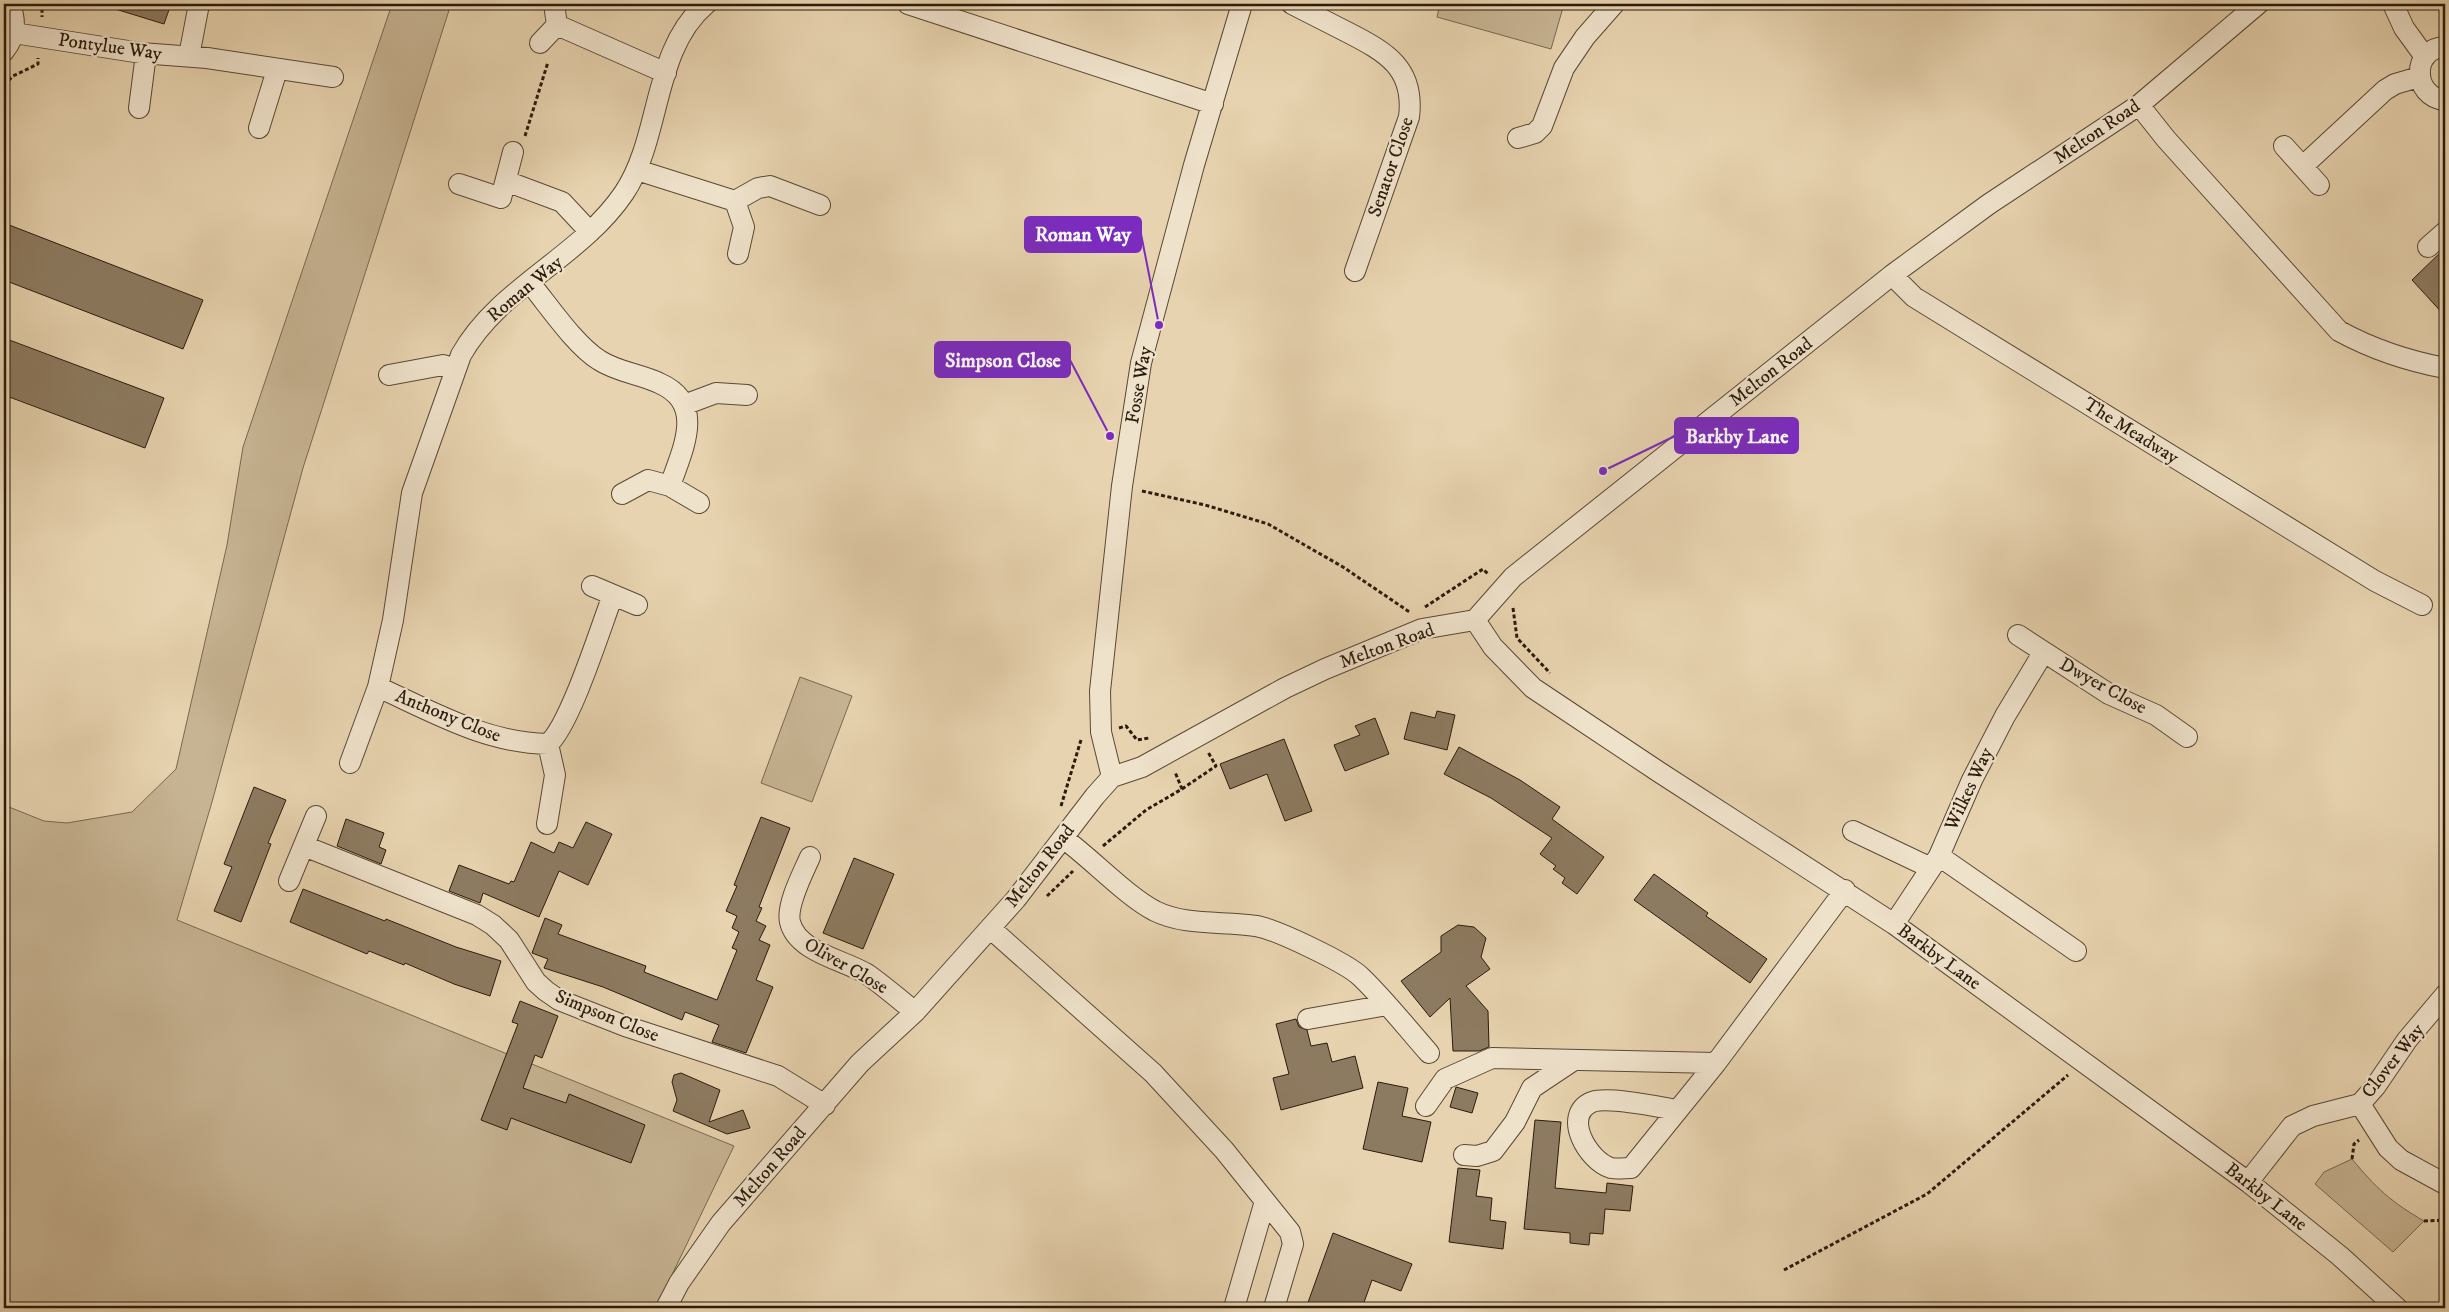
<svg xmlns="http://www.w3.org/2000/svg" width="2449" height="1312" viewBox="0 0 2449 1312" font-family="'IM FELL DW Pica',serif">
<style>
.green{fill:#c7b493;stroke:#796850}
.building{fill:#8d7b61;stroke:#2b1b0c}
.lines{fill:none;stroke-linecap:round;stroke-linejoin:round}
.minor-casing{stroke:#5a4935;stroke-width:22}
.path{stroke:#2b1b0c;stroke-width:3;stroke-dasharray:4 2.5;stroke-linecap:butt}
.minor{stroke:#efe2cb;stroke-width:20}
.labels{text-anchor:middle;dominant-baseline:central;stroke-width:4.5;stroke-linejoin:round;paint-order:stroke}
.street-label{font-size:19px;fill:#2b1b0c;stroke:#efe2cb}
.leader{fill:none;stroke:#7b2cbf;stroke-width:2}
.callout-dot{fill:#7b2cbf;stroke:#efe2cb;stroke-width:2}
.callout{fill:#7b2cbf;stroke:#7b2cbf;stroke-width:2}
.callout-label{font-size:20px;text-anchor:middle;font-weight:bold;fill:#fff}
</style>
<rect width="100%" height="100%" fill="#e7d3af"/>
<filter id="stains"><feTurbulence type="fractalNoise" baseFrequency=".004" numOctaves="4"/><feColorMatrix values="0 0 0 0 .2 0 0 0 0 .09 0 0 0 0 .02 0 0 0 .5 -.17"/></filter>
<radialGradient id="worn" r=".72"><stop offset=".6" stop-color="#630" stop-opacity="0"/><stop offset="1" stop-color="#630" stop-opacity=".3"/></radialGradient>
<path class="green" d="M 392,4 L 451,4 L 303,468 L 212,802 L 177,920 L 734,1146 L 656,1308 L 4,1308 L 4,805 L 44,821 L 67,823 L 132,812 L 176,769 L 227,545 L 243,447 Z
M 1440,4 L 1564,4 L 1551,49 L 1437,17 Z
M 800,677 L 852,696 L 812,802 L 761,783 Z
M 2352,1159 C 2376,1188 2391,1202 2424,1221 L 2393,1252 L 2315,1184 L 2324,1172 Z"/>
<path class="building" d="M 113,4 L 171,4 L 164,24 L 112,8 Z
M 4,223 L 203,300 L 183,349 L 4,280 Z
M 2445,248 L 2445,316 L 2412,280 Z
M 4,338 L 164,398 L 145,448 L 4,395 Z
M 1437,711 L 1455,715 L 1447,750 L 1404,739 L 1411,712 L 1435,718 Z
M 1375,718 L 1389,754 L 1345,771 L 1334,745 L 1360,735 L 1355,726 Z
M 1284,739 L 1312,811 L 1285,821 L 1267,774 L 1230,789 L 1220,764 Z
M 1459,747 L 1520,780 L 1560,807 L 1552,819 L 1604,857 L 1577,894 L 1562,883 L 1565,878 L 1553,869 L 1556,866 L 1540,854 L 1552,838 L 1491,798 L 1444,774 Z
M 254,787 L 286,800 L 268,843 L 271,844 L 241,922 L 214,911 L 232,867 L 224,864 Z
M 761,817 L 790,828 L 759,907 L 762,908 L 756,921 L 766,926 L 759,940 L 770,945 L 756,980 L 773,987 L 746,1053 L 712,1042 L 719,1025 L 685,1012 L 682,1020 L 603,987 L 544,968 L 548,959 L 532,953 L 545,918 L 562,925 L 558,934 L 646,966 L 644,972 L 717,1000 L 737,950 L 732,948 L 739,932 L 732,928 L 737,916 L 726,911 L 737,886 L 734,885 Z
M 346,819 L 384,833 L 379,847 L 386,850 L 381,864 L 337,846 Z
M 586,822 L 612,834 L 588,885 L 559,871 L 539,917 L 483,893 L 480,903 L 449,891 L 459,865 L 509,884 L 511,881 L 514,882 L 531,842 L 554,853 L 559,842 L 573,848 Z
M 854,858 L 894,874 L 863,949 L 823,933 Z
M 1654,874 L 1708,913 L 1706,916 L 1767,959 L 1750,983 L 1634,900 Z
M 303,889 L 385,921 L 386,919 L 456,947 L 501,961 L 490,996 L 454,984 L 405,963 L 404,965 L 369,951 L 367,954 L 290,922 Z
M 1458,925 L 1474,927 L 1486,938 L 1481,957 L 1490,969 L 1466,986 L 1488,1011 L 1489,1047 L 1479,1051 L 1453,1051 L 1450,998 L 1430,1017 L 1401,981 L 1441,952 L 1441,936 Z
M 520,1001 L 558,1016 L 542,1058 L 535,1055 L 523,1088 L 566,1103 L 569,1094 L 645,1125 L 631,1163 L 511,1118 L 507,1130 L 481,1120 L 518,1024 L 512,1022 Z
M 1296,1019 L 1299,1027 L 1307,1030 L 1311,1046 L 1327,1043 L 1332,1062 L 1355,1056 L 1363,1088 L 1281,1110 L 1273,1078 L 1289,1074 L 1276,1024 Z
M 681,1073 L 720,1090 L 709,1122 L 743,1110 L 750,1128 L 727,1134 L 673,1111 L 677,1100 L 672,1082 L 674,1075 Z
M 1378,1082 L 1408,1088 L 1402,1116 L 1431,1122 L 1422,1162 L 1363,1149 Z
M 1456,1087 L 1478,1093 L 1472,1113 L 1450,1107 Z
M 1535,1120 L 1561,1122 L 1555,1188 L 1606,1193 L 1607,1183 L 1633,1186 L 1630,1211 L 1605,1209 L 1603,1234 L 1590,1233 L 1589,1245 L 1570,1243 L 1570,1233 L 1524,1229 Z
M 1458,1168 L 1480,1170 L 1476,1196 L 1492,1198 L 1490,1220 L 1506,1222 L 1503,1249 L 1449,1242 Z
M 1333,1233 L 1412,1264 L 1401,1291 L 1372,1280 L 1362,1308 L 1306,1308 Z"/>
<g class="lines">
<defs>
<path id="minor" d="M 908,4 L 1213,104
M 1292,4 C 1310,13 1329,23 1347,32 C 1386,52 1415,68 1409,117 L 1355,271
M 2393,4 L 2404,28 L 2425,57
M 557,25 L 666,73
M 14,33 L 141,53 L 207,58 L 333,77
M 540,43 L 557,25 L 554,4
M 2445,47 C 2411,48 2412,97 2445,100
M 4,51 C 16,37 16,21 10,4
M 189,56 L 199,4
M 2139,105 L 2166,139 L 2339,331 C 2372,349 2408,361 2445,368
M 139,108 L 146,54
M 259,128 L 277,70
M 1518,138 L 1535,133 L 1542,126 L 1564,68 L 1585,37 L 1614,4
M 2284,146 L 2319,185
M 2303,166 L 2385,90 L 2395,84 L 2419,77
M 637,170 L 735,201
M 506,181 L 562,202 L 590,232
M 459,184 L 501,198 L 513,152
M 2428,247 L 2445,232
M 738,254 L 744,227 L 735,201 L 758,188 L 770,186 L 820,205
M 1892,275 L 1914,297 L 2375,581 L 2422,605
M 530,283 C 549,306 575,345 599,360 C 617,372 640,374 659,383 C 707,404 682,450 670,486 L 648,480 L 622,494
M 389,375 L 443,365 L 456,369
M 684,405 L 716,393 L 747,395
M 670,486 L 699,503
M 592,586 L 637,605
M 1475,620 L 1493,647 L 1533,688 L 1659,772 L 1894,924 L 2248,1182 L 2340,1256 L 2397,1308
M 2018,635 L 2109,694 L 2156,715 L 2187,737
M 378,687 C 433,712 486,743 548,744 C 570,726 601,626 613,595
M 350,763 L 378,687 L 393,620 L 412,493 L 461,355 C 499,287 580,258 624,193 C 662,136 652,50 706,4
M 1112,777 L 1101,732 L 1100,691 L 1122,486 L 1141,363 L 1194,165 L 1242,4
M 547,824 L 555,775 L 548,744
M 1853,831 L 1931,868
M 1063,838 C 1092,859 1125,895 1155,911 C 1185,926 1223,921 1256,926 C 1275,929 1347,963 1361,977 C 1385,1000 1407,1028 1429,1053
M 304,846 L 477,915 L 493,925 L 509,940 L 536,982 L 546,991 L 559,1000 L 625,1026 L 778,1076 L 825,1105
M 1939,856 L 2076,951
M 810,857 C 803,873 786,905 790,922 C 797,952 844,960 867,974 C 884,986 899,999 915,1012
M 289,881 L 316,816
M 1894,924 L 1939,856 L 1972,780 L 2005,716 L 2043,653
M 990,928 L 1153,1073 L 1224,1150 L 1290,1232 L 1293,1244 L 1274,1308
M 1308,1019 L 1387,1005
M 2360,1104 L 2388,1148 L 2401,1160 L 2445,1184
M 1426,1106 L 1445,1079 L 1492,1058 L 1716,1063 L 1845,890
M 1677,1110 C 1659,1107 1608,1096 1592,1102 C 1561,1115 1588,1161 1611,1168 C 1617,1169 1625,1168 1631,1168 L 1716,1063
M 1464,1155 L 1477,1156 L 1493,1151 L 1515,1122 L 1532,1088 L 1574,1060
M 2248,1182 L 2292,1126 L 2313,1116 L 2360,1104 L 2375,1087 L 2407,1040 L 2445,995
M 666,1308 L 679,1283 L 721,1223 L 860,1063 L 915,1012 L 1016,899 L 1095,796 L 1112,777 L 1142,767 L 1285,688 L 1325,669 L 1422,629 L 1475,620 L 1513,577 L 1892,275 L 1989,204 L 2139,105 L 2258,4
M 1234,1308 L 1265,1201"/>
</defs>
<use href="#minor" class="minor-casing"/>
<path class="path" d="M 38,4 L 42,8 L 42,17
M 4,85 L 13,76 L 38,64 L 38,58
M 525,136 L 548,62
M 1142,491 L 1205,505 L 1268,524 L 1343,567 L 1411,613
M 1425,607 L 1483,569 L 1488,574
M 1513,608 L 1517,638 L 1550,673
M 1119,728 L 1126,726 L 1137,740 L 1149,738
M 1182,789 L 1216,766 L 1208,752
M 1061,806 L 1081,740
M 1103,846 L 1146,810 L 1182,789 L 1175,772
M 1047,896 L 1073,871
M 2352,1159 L 2354,1144 L 2359,1140
M 2424,1221 L 2445,1220
M 1784,1270 L 1927,1194 L 2068,1075"/>
<use href="#minor" class="minor"/>
</g>
<g class="labels">
<g class="street-label">
<text transform="translate(110 47) rotate(8)">Pontylue Way</text>
<text transform="translate(2097 132) rotate(-34)">Melton Road</text>
<text transform="translate(1391 167) rotate(-71)">Senator Close</text>
<text transform="translate(525 289) rotate(-40)">Roman Way</text>
<text transform="translate(1771 372) rotate(-38)">Melton Road</text>
<text transform="translate(1139 385) rotate(-80)">Fosse Way</text>
<text transform="translate(2131 431) rotate(32)">The Meadway</text>
<text transform="translate(1387 646) rotate(-20)">Melton Road</text>
<text transform="translate(2103 686) rotate(29)">Dwyer Close</text>
<text transform="translate(448 716) rotate(22)">Anthony Close</text>
<text transform="translate(1969 789) rotate(-65)">Wilkes Way</text>
<text transform="translate(1040 866) rotate(-52)">Melton Road</text>
<text transform="translate(1939 957) rotate(36)">Barkby Lane</text>
<text transform="translate(846 966) rotate(30)">Oliver Close</text>
<text transform="translate(607 1016) rotate(22)">Simpson Close</text>
<text transform="translate(2393 1061) rotate(-52)">Clover Way</text>
<text transform="translate(770 1167) rotate(-49)">Melton Road</text>
<text transform="translate(2266 1197) rotate(38)">Barkby Lane</text>
</g>
</g>
<path class="leader" d="M1159 325L1141 234M1110 436L1070 360M1603 471L1675 436"/>
<g class="callout-dot">
<circle cx="1159" cy="325" r="5"/>
<circle cx="1110" cy="436" r="5"/>
<circle cx="1603" cy="471" r="5"/>
</g>
<g class="callout">
<rect x="1025" y="217" width="116" height="35" rx="5"/>
<rect x="935" y="342" width="135" height="35" rx="5"/>
<rect x="1675" y="418" width="123" height="35" rx="5"/>
</g>
<g class="callout-label">
<text x="1083" y="241">Roman Way</text>
<text x="1003" y="367">Simpson Close</text>
<text x="1737" y="443">Barkby Lane</text>
</g>
<rect width="2449" height="1312" fill="none" stroke="#e7d3af" stroke-width="20"/>
<rect x="5" y="5" width="2439" height="1302" fill="none" stroke="#2b1b0c" stroke-width="2.5"/>
<rect x="10" y="10" width="2429" height="1292" fill="none" stroke="#2b1b0c"/>
<rect width="100%" height="100%" filter="url(#stains)"/>
<rect width="100%" height="100%" fill="url(#worn)"/>
</svg>
